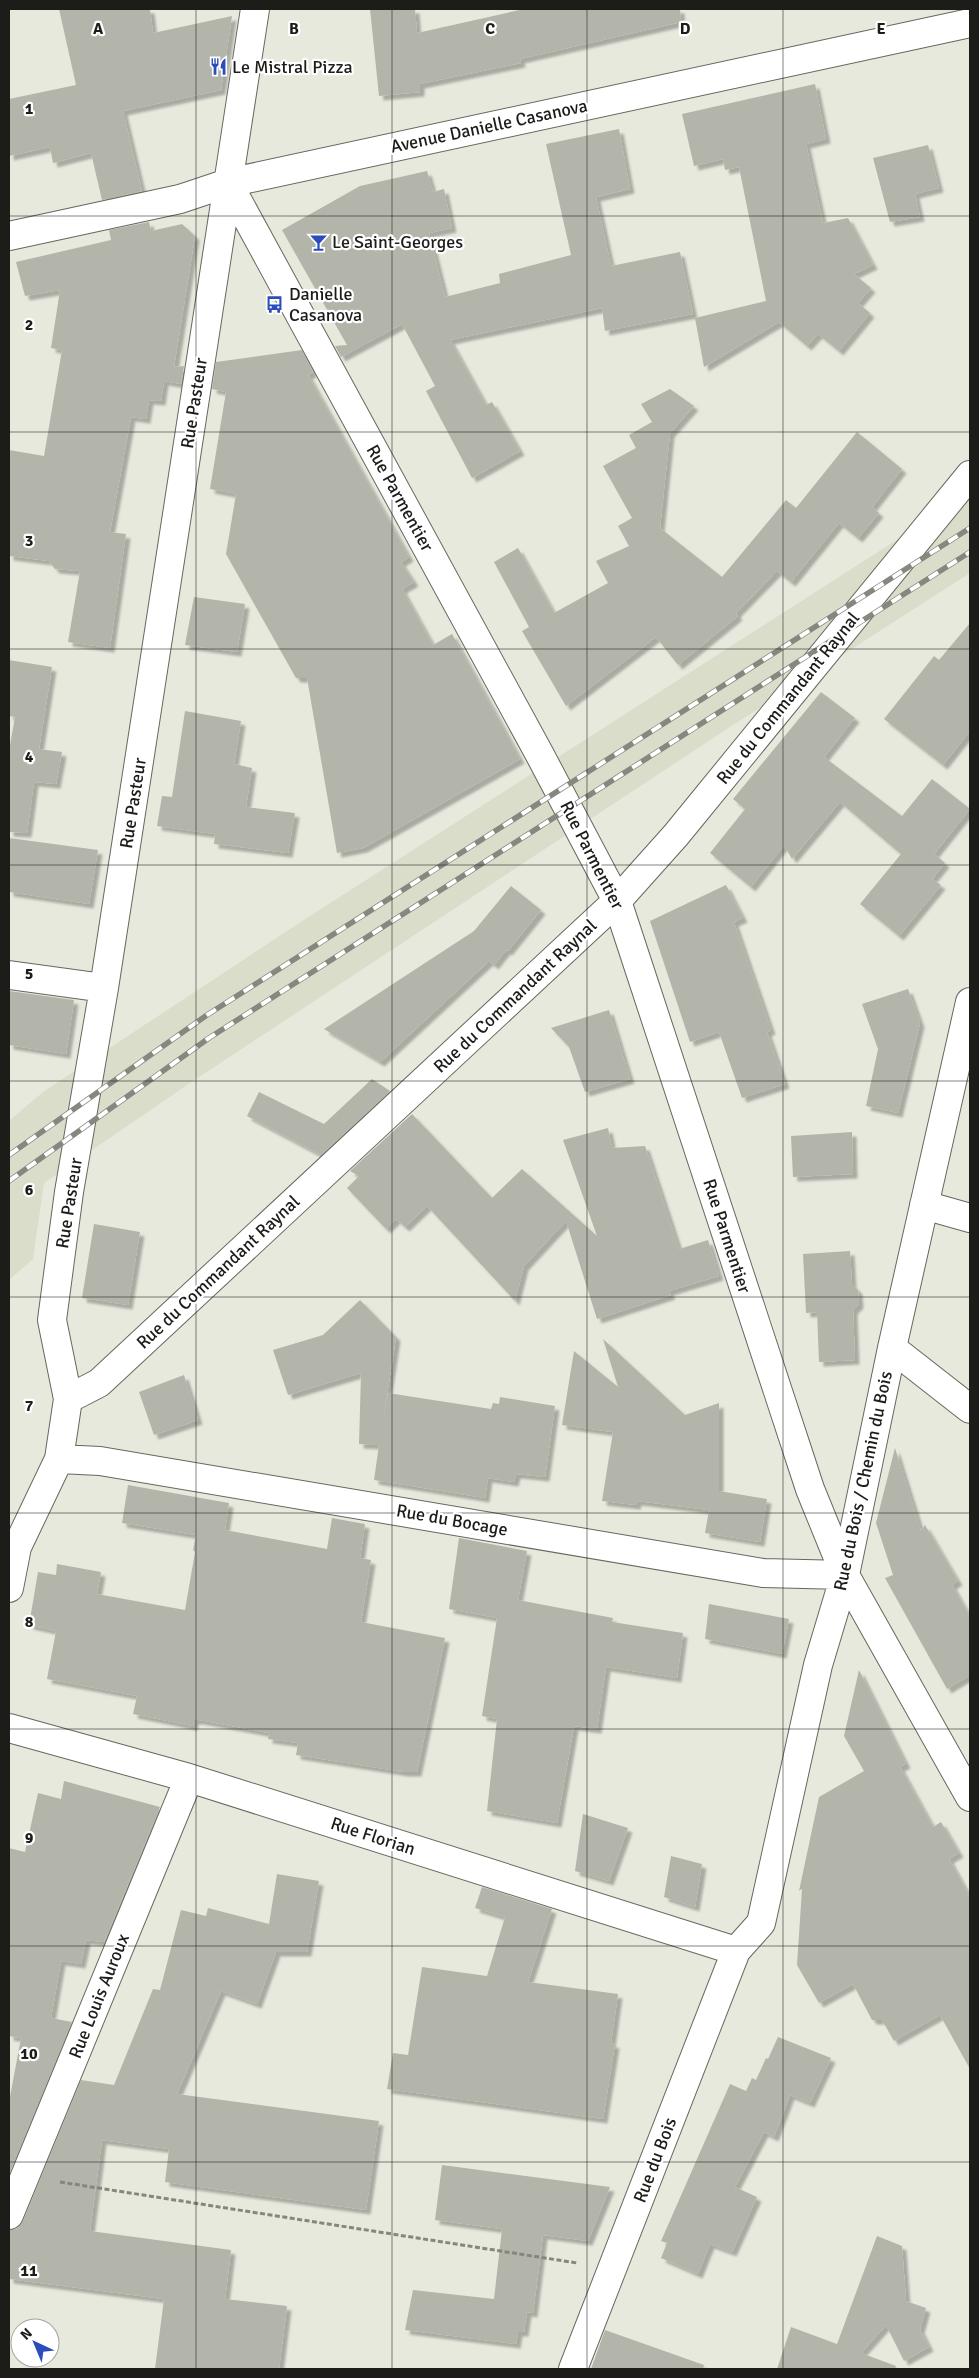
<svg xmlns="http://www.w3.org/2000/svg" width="979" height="2378" viewBox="0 0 979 2378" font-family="Signika,sans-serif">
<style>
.built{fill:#daddca}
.building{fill:#b3b5aa;filter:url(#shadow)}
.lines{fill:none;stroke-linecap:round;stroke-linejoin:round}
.minor-casing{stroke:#66685e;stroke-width:30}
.path{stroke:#85867e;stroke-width:3;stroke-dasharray:5 2.5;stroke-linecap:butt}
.minor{stroke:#fff;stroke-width:28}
.rail-casing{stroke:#868880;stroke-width:5.5}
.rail{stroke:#fff;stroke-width:4;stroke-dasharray:11;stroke-linecap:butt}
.grid{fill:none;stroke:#1c1d19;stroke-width:1;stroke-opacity:0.55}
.labels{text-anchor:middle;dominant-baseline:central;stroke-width:4.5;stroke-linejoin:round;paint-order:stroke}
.poi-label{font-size:18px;fill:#1c1d19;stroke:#fff;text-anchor:start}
.street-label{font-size:18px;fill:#1c1d19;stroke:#fff}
.grid-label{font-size:16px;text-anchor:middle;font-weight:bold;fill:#1c1d19;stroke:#fff;stroke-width:4.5;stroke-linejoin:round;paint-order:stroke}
</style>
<defs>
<filter id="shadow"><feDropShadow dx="4.5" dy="4.5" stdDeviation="1" flood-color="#0004"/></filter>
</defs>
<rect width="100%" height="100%" fill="#e7e9dd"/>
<path class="built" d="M 970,493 L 970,573 L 730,727 L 190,1083 L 44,1183 L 33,1259 L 9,1280 L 9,1121 L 43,1092 L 299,923 Z"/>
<path class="building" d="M 59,9 L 150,9 L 153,33 L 232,16 L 221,90 L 123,111 L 142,191 L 102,200 L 91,153 L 53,163 L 50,147 L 9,156 L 9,99 L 76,85 Z
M 370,9 L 415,9 L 417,33 L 524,9 L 680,9 L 681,22 L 520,59 L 521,63 L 420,84 L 420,92 L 379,96 Z
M 815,84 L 826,139 L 806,144 L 823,223 L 848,218 L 873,265 L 854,274 L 871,288 L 858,303 L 870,313 L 839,351 L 818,334 L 807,346 L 779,322 L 704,367 L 695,318 L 766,301 L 739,167 L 725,170 L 723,159 L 694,166 L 682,114 Z
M 619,129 L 630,189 L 596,197 L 611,266 L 680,252 L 693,314 L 605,331 L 602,308 L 450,340 L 486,405 L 492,402 L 520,451 L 472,478 L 426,391 L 435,386 L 402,324 L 341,357 L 335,346 L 347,345 L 282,230 L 360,186 L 427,171 L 433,192 L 444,189 L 452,228 L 429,233 L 445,297 L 500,283 L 499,274 L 571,255 L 546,144 Z
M 928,145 L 939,188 L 915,194 L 920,217 L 890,222 L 873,158 Z
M 149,222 L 151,231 L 182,224 L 195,236 L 174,367 L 184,366 L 181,384 L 164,381 L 161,401 L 149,400 L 146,419 L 131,417 L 110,532 L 126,534 L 110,648 L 68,642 L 80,571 L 55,569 L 49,561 L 9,556 L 9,450 L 44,456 L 62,350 L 51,348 L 60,290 L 25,296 L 16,262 L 111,240 L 109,230 Z
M 302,350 L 313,372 L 308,375 L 409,557 L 401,562 L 414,582 L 402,589 L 433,645 L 452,634 L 520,759 L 363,848 L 337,853 L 307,678 L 296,678 L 226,554 L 236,494 L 210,489 L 226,392 L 212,389 L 216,362 Z
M 670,389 L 694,406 L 670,433 L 660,528 L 722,577 L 786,500 L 796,508 L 857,432 L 902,469 L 872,507 L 879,513 L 858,538 L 839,523 L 791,582 L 777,571 L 736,613 L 738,616 L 678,665 L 656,637 L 566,706 L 522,631 L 529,627 L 494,562 L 518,548 L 554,613 L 608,583 L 596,561 L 629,546 L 618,526 L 632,518 L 603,466 L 636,448 L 629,435 L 652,422 L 641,404 Z
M 194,597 L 245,604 L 237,652 L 185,645 Z
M 970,623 L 970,731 L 943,765 L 884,719 L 934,656 L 939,660 Z
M 9,660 L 52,667 L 39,749 L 62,752 L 56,784 L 34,782 L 27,833 L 9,832 L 9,745 L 10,745 L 15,717 L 9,716 Z
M 821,692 L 855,718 L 824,757 L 902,816 L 932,779 L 970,809 L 934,854 L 945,863 L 932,879 L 941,885 L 899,936 L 860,904 L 901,854 L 840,802 L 792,859 L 784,845 L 751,887 L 710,853 L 745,809 L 733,799 Z
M 185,711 L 241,721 L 234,764 L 252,768 L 246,807 L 295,813 L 288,853 L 214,844 L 215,834 L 157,826 L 162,796 L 172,797 Z
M 9,838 L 98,850 L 89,904 L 9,892 Z
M 726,885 L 743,918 L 734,922 L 771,1030 L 767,1032 L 785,1084 L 742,1098 L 719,1032 L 690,1042 L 650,921 Z
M 511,886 L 541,910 L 508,951 L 506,950 L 494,965 L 489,961 L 380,1062 L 324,1029 L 474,931 Z
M 908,989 L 920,1023 L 898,1113 L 866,1106 L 878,1049 L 862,1004 Z
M 9,991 L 74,1000 L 66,1054 L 9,1045 Z
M 609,1010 L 630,1079 L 585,1092 L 569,1047 L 551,1028 Z
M 372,1079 L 390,1091 L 321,1155 L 247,1116 L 259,1092 L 324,1124 Z
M 412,1114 L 492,1198 L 522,1169 L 597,1236 L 563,1140 L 608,1128 L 612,1148 L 645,1146 L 679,1249 L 708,1240 L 719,1276 L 669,1291 L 671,1295 L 597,1319 L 566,1221 L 524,1266 L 515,1301 L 427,1206 L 405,1227 L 396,1219 L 386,1229 L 347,1188 L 359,1176 L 350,1171 Z
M 852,1132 L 853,1174 L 793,1177 L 791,1136 Z
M 94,1224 L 140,1232 L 128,1305 L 82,1298 Z
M 850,1251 L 852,1284 L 858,1290 L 859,1304 L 853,1310 L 855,1360 L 819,1362 L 817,1312 L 806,1313 L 803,1254 Z
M 360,1300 L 396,1337 L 382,1427 L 388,1393 L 491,1409 L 493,1403 L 499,1404 L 500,1397 L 555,1406 L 545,1477 L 516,1474 L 514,1482 L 488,1478 L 485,1498 L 374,1480 L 379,1445 L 359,1444 L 361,1373 L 288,1395 L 273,1350 L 323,1335 Z
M 603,1339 L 685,1415 L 719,1403 L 719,1491 L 767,1499 L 760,1542 L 705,1533 L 709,1510 L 637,1501 L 636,1505 L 602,1501 L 613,1432 L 562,1425 L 574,1351 L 618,1387 Z
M 184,1375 L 198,1420 L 154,1435 L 139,1392 Z
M 895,1448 L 921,1531 L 925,1525 L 958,1581 L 952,1585 L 970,1617 L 970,1675 L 947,1689 L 885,1578 L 893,1575 L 876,1523 Z
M 128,1485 L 229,1503 L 225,1530 L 327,1549 L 332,1518 L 365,1524 L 360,1558 L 371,1560 L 361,1622 L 445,1638 L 417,1772 L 404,1772 L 296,1755 L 298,1743 L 268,1739 L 269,1733 L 199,1720 L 194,1720 L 193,1726 L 133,1714 L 137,1696 L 47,1679 L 56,1631 L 29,1625 L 38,1572 L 56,1575 L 57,1564 L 101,1572 L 97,1594 L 185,1610 L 195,1552 L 193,1550 L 196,1535 L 122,1523 Z
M 459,1538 L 527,1551 L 518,1600 L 613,1618 L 612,1622 L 683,1633 L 677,1678 L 606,1667 L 597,1729 L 574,1726 L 557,1823 L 487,1811 L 497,1719 L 482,1716 L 497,1618 L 449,1609 Z
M 709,1604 L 789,1619 L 782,1654 L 705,1639 Z
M 859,1670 L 906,1764 L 900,1767 L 933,1827 L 941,1822 L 959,1853 L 949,1859 L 970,1897 L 970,2069 L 940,2015 L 894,2041 L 882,2020 L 872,2020 L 853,1984 L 819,2003 L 797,1965 L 802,1889 L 799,1891 L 819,1797 L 864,1771 L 844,1736 Z
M 64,1781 L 160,1807 L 104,1942 L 86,1940 L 81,1964 L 61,1961 L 51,2018 L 72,2022 L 9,2175 L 9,2102 L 21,2038 L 9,2036 L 9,1848 L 25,1852 L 38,1793 L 61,1799 Z
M 583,1814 L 628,1828 L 609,1881 L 575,1871 Z
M 671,1856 L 702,1864 L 695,1907 L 664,1897 Z
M 277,1874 L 319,1881 L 307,1952 L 276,1952 L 257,2004 L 221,1991 L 177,2094 L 379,2121 L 366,2210 L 165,2182 L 169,2149 L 102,2140 L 90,2231 L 231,2250 L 225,2299 L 287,2306 L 279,2369 L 155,2369 L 164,2299 L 9,2279 L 9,2230 L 18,2228 L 23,2221 L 81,2080 L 114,2085 L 153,1989 L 160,1990 L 181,1910 L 206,1916 L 208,1908 L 269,1924 Z
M 482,1887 L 552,1909 L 528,1982 L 618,1994 L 611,2043 L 615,2044 L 603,2119 L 387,2089 L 393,2053 L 408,2055 L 422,1967 L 487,1976 L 505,1917 L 475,1908 Z
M 778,2037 L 831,2058 L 810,2103 L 790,2095 L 774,2137 L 764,2132 L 735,2187 L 757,2197 L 732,2252 L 710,2244 L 698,2274 L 661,2258 L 667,2243 L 661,2241 L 730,2084 L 746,2091 L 752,2078 L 756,2080 L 766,2058 L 768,2059 Z
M 442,2165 L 610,2187 L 588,2241 L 543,2235 L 533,2313 L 527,2312 L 524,2332 L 518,2332 L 516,2344 L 405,2330 L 413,2290 L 494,2299 L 502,2229 L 435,2220 Z
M 877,2236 L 902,2246 L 906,2301 L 926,2308 L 920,2329 L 929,2347 L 904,2361 L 886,2325 L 861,2353 L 896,2366 L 895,2369 L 777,2369 L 791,2327 L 837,2344 Z
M 605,2330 L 704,2365 L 703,2369 L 591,2369 Z"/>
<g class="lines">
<defs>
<path id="minor" d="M 228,183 L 540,755 L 617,901 L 810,1489 L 845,1575 L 970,1797
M 9,236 L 180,199 L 228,183 L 970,23
M 9,975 L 104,988
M 924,1205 L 970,1218
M 892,1348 L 970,1409
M 68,1399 L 99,1383 L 617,901 L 676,835 L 970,475
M 59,1459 L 100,1461 L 763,1573 L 845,1575
M 9,1588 L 17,1547 L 59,1459 L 68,1399 L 52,1320 L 69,1192 L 104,988 L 255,9
M 9,1728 L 189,1778 L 736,1951
M 9,2215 L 189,1778
M 573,2369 L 736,1951 L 761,1923 L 818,1665 L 845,1575 L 892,1348 L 970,1002"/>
</defs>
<use href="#minor" class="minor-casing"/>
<path class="path" d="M 60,2182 L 577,2263"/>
<use href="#minor" class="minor"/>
<defs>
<path id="rail" d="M 9,1155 L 207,1015 L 970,528
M 9,1181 L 209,1038 L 970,552"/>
</defs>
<use href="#rail" class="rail-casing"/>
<use href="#rail" class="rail"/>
</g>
<path class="grid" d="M 196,9 L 196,2369M 392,9 L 392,2369M 587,9 L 587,2369M 783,9 L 783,2369M 9,216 L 970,216M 9,432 L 970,432M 9,649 L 970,649M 9,865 L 970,865M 9,1081 L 970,1081M 9,1297 L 970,1297M 9,1513 L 970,1513M 9,1729 L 970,1729M 9,1946 L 970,1946M 9,2162 L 970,2162"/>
<defs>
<symbol id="restaurant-bare" viewBox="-9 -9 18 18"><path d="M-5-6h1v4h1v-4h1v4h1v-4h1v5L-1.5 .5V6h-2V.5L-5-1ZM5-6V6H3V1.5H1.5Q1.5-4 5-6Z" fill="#2a4cbc" stroke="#fff" stroke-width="2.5" paint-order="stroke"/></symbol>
<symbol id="bar-bare" viewBox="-9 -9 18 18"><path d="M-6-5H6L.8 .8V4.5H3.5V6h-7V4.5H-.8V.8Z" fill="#2a4cbc" stroke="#fff" stroke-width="2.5" paint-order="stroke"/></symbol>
<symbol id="bus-bare" viewBox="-9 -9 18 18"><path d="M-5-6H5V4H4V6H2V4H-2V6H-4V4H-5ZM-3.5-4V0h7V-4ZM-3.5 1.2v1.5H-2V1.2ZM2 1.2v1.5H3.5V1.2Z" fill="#2a4cbc" stroke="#fff" stroke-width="2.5" paint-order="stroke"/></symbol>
</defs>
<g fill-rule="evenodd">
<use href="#restaurant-bare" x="206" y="54" width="25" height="25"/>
<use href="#bar-bare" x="306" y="230" width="25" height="25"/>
<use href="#bus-bare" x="262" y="292" width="25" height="25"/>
</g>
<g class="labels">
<g class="poi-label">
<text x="232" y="67">Le Mistral Pizza</text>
<text x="332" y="242">Le Saint-Georges</text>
<text x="289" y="294">Danielle<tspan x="289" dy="21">Casanova</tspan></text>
</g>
<g class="street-label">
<text transform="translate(489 126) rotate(-12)">Avenue Danielle Casanova</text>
<text transform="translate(194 403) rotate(-81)">Rue Pasteur</text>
<text transform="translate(400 498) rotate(61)">Rue Parmentier</text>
<text transform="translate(788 698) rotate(-51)">Rue du Commandant Raynal</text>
<text transform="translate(133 803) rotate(-81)">Rue Pasteur</text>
<text transform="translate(592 855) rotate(63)">Rue Parmentier</text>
<text transform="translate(515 996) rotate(-43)">Rue du Commandant Raynal</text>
<text transform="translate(69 1203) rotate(-81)">Rue Pasteur</text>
<text transform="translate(727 1236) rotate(72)">Rue Parmentier</text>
<text transform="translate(218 1272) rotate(-43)">Rue du Commandant Raynal</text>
<text transform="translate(863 1481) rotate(-78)">Rue du Bois / Chemin du Bois</text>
<text transform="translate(452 1520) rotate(10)">Rue du Bocage</text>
<text transform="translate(373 1836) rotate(18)">Rue Florian</text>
<text transform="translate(99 1996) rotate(-68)">Rue Louis Auroux</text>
<text transform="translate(655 2160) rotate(-69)">Rue du Bois</text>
</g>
</g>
<g class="grid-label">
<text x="98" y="34">A</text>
<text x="294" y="34">B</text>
<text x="490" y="34">C</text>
<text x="685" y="34">D</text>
<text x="881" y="34">E</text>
<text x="29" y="114">1</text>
<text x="29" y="330">2</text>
<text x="29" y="546">3</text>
<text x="29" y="762">4</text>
<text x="29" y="979">5</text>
<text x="29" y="1195">6</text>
<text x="29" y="1411">7</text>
<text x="29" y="1627">8</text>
<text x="29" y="1843">9</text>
<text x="29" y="2059">10</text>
<text x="29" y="2276">11</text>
</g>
<rect width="979" height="2378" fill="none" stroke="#1c1d19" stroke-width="20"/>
<g transform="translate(35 2343) rotate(316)"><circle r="24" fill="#ffffff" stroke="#a4a5a3"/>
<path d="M0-4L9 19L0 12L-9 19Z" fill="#2a4cbc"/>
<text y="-8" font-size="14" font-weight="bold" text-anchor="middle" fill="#1c1d19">N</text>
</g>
</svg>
